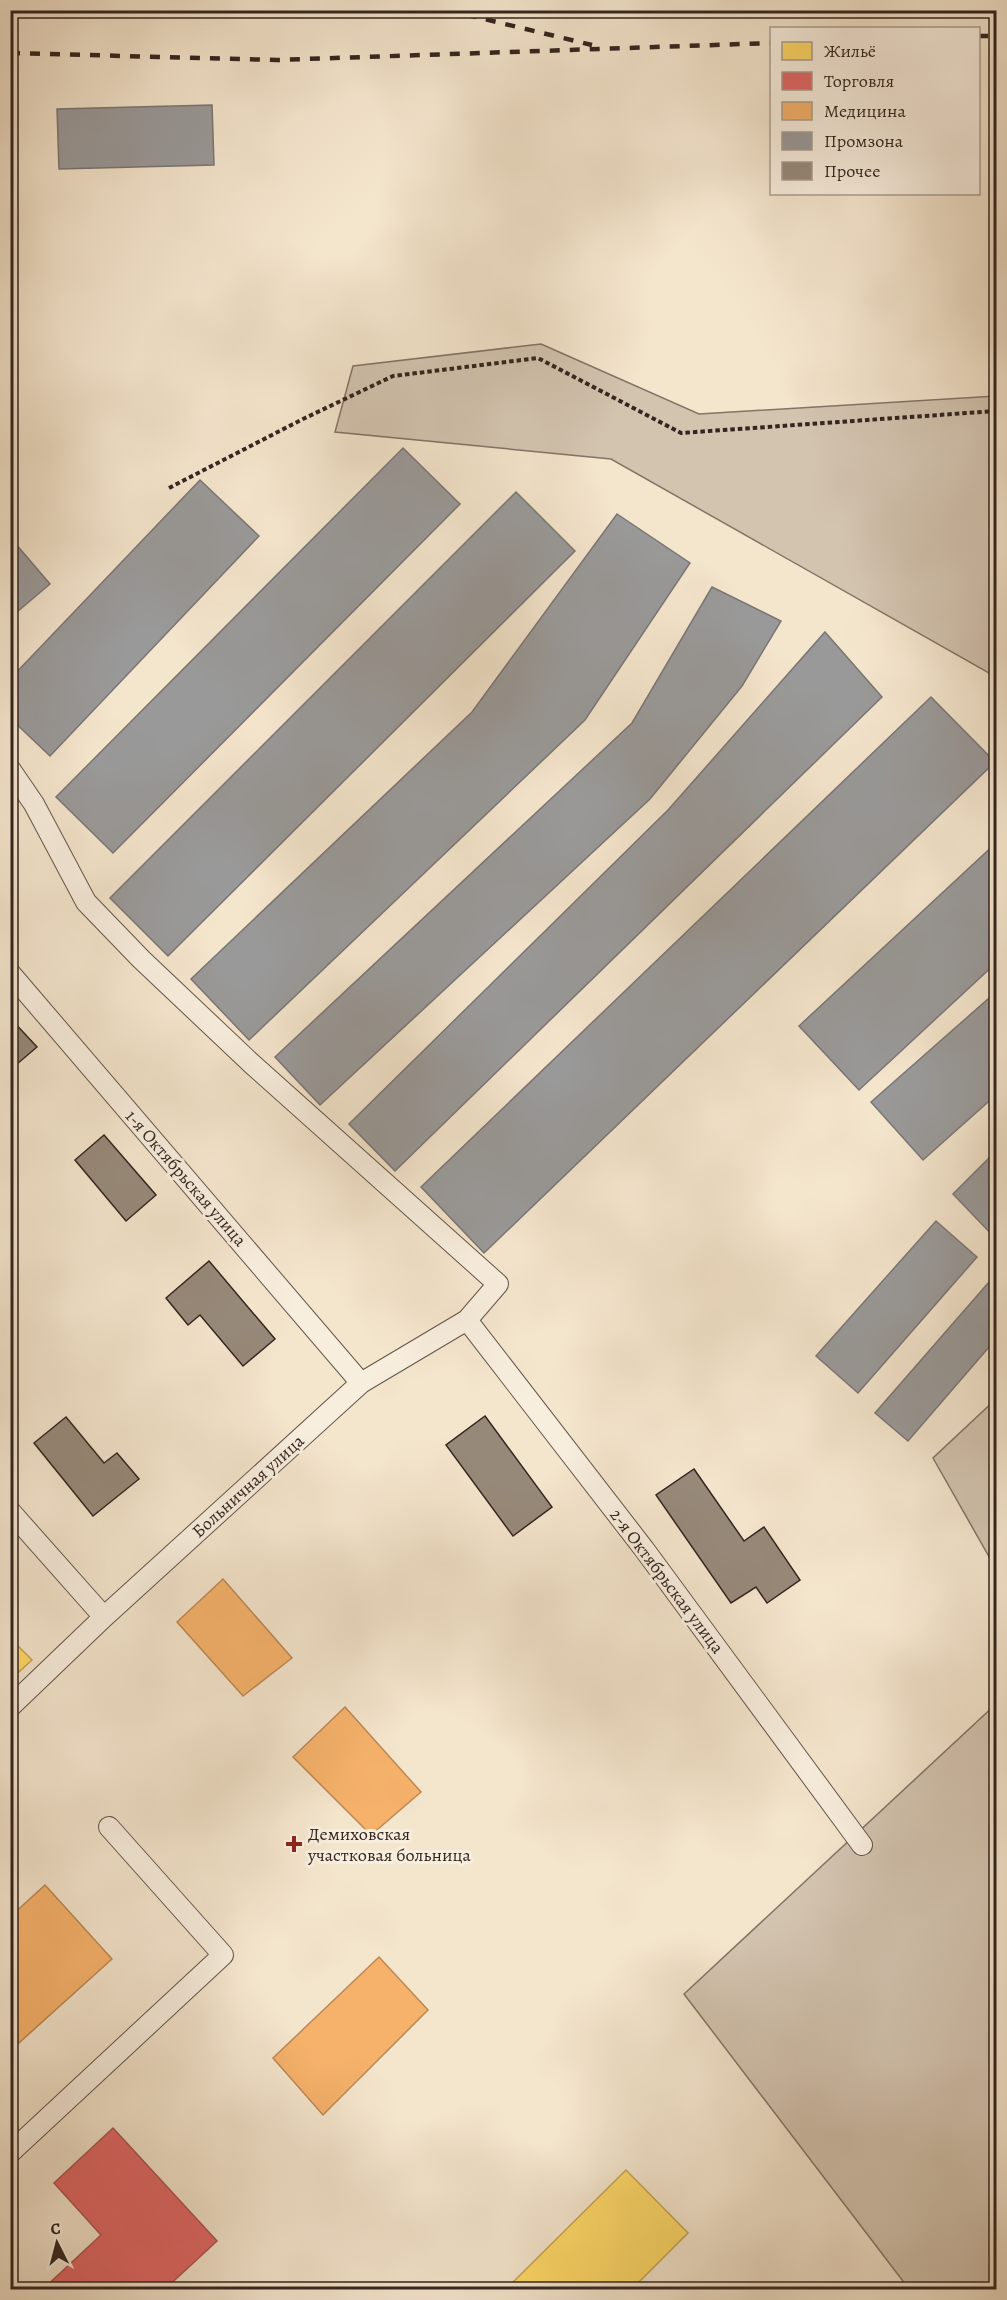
<svg xmlns="http://www.w3.org/2000/svg" width="1007" height="2300" viewBox="0 0 1007 2300" font-family="Alegreya,serif">
<style>
.green{fill:#d3c4b0;stroke:#837468;stroke-width:1.5}
.homes{fill:#ffd966;stroke:#c2a351;stroke-width:1.5}
.shops{fill:#e06666;stroke:#ac5251;stroke-width:1.5}
.health{fill:#f6b26b;stroke:#bc8854;stroke-width:1.5}
.industry{fill:#999;stroke:#7a7675;stroke-width:1.5}
.building{fill:#97897a;stroke:#332520;stroke-width:1.5}
.lines{fill:none;stroke-linecap:round;stroke-linejoin:round}
.service-casing{stroke:#63554b;stroke-width:22}
.path{stroke:#332520;stroke-width:4;stroke-dasharray:4.5 3;stroke-linecap:butt}
.service{stroke:#f8eede;stroke-width:20}
.rail{stroke:#332520;stroke-width:4.5;stroke-dasharray:10 10;stroke-linecap:butt}
.poi-dot{fill:#8f2418;stroke:#f8eede;stroke-width:2}
.labels{text-anchor:middle;dominant-baseline:central;stroke-width:6;stroke-linejoin:round;paint-order:stroke}
.street-label{font-size:18px;fill:#332520;stroke:#f8eede}
.poi-label{font-size:18px;fill:#332520;stroke:#f8eede;text-anchor:start}
</style>
<rect width="100%" height="100%" fill="#f4e5cd"/>
<filter id="stains"><feTurbulence type="fractalNoise" baseFrequency=".00333" numOctaves="4"/><feColorMatrix values="0 0 0 0 .2 0 0 0 0 .09 0 0 0 0 .02 0 0 0 .5 -.17"/></filter>
<radialGradient id="worn" r=".72"><stop offset=".6" stop-color="#630" stop-opacity="0"/><stop offset="1" stop-color="#630" stop-opacity=".3"/></radialGradient>
<path class="green" d="M 541,344 L 699,414 L 996,396 L 996,677 L 611,459 L 335,432 L 353,366 Z
M 996,1399 L 996,1569 L 933,1458 Z
M 996,1704 L 996,2289 L 909,2289 L 684,1994 Z"/>
<path class="homes" d="M 10,1638 L 32,1660 L 10,1680 Z
M 626,2170 L 688,2233 L 631,2290 L 505,2290 Z"/>
<path class="shops" d="M 113,2128 L 217,2241 L 164,2290 L 42,2290 L 101,2235 L 54,2183 Z
M 10,2276 L 23,2290 L 10,2290 Z"/>
<path class="health" d="M 223,1579 L 292,1658 L 243,1696 L 177,1622 Z
M 345,1707 L 421,1792 L 371,1835 L 293,1757 Z
M 45,1885 L 112,1959 L 10,2051 L 10,1917 Z
M 379,1957 L 428,2010 L 323,2115 L 273,2058 Z"/>
<path class="industry" d="M 212,105 L 214,165 L 59,169 L 57,109 Z
M 403,448 L 460,504 L 113,853 L 56,797 Z
M 200,480 L 259,536 L 50,756 L 10,718 L 10,679 Z
M 516,492 L 575,551 L 168,956 L 110,898 Z
M 617,514 L 690,563 L 585,720 L 249,1040 L 191,979 L 472,712 Z
M 15,543 L 50,584 L 10,618 L 10,547 Z
M 712,587 L 781,621 L 742,686 L 650,799 L 320,1105 L 275,1057 L 632,723 Z
M 825,632 L 882,697 L 395,1171 L 349,1124 L 668,810 Z
M 931,697 L 995,762 L 484,1253 L 421,1187 Z
M 996,843 L 996,963 L 859,1090 L 799,1026 Z
M 996,992 L 996,1095 L 923,1160 L 871,1102 Z
M 996,1151 L 996,1239 L 953,1194 Z
M 936,1221 L 977,1257 L 858,1393 L 816,1356 Z
M 996,1274 L 996,1339 L 908,1441 L 875,1413 Z"/>
<path class="building" d="M 10,1018 L 37,1047 L 10,1070 Z
M 104,1135 L 156,1195 L 126,1221 L 75,1160 Z
M 209,1261 L 275,1339 L 243,1366 L 200,1315 L 188,1325 L 166,1298 Z
M 485,1416 L 552,1507 L 513,1536 L 446,1445 Z
M 66,1417 L 104,1463 L 117,1453 L 139,1479 L 93,1516 L 34,1443 Z
M 694,1469 L 744,1541 L 764,1527 L 800,1580 L 767,1603 L 756,1587 L 731,1603 L 656,1495 Z"/>
<g class="lines">
<defs>
<path id="service" d="M 10,769 L 34,804 L 86,902 L 141,959 L 252,1064 L 498,1284 L 467,1320 L 361,1383 L 104,1617 L 10,1707
M 10,973 L 361,1383
M 467,1320 L 644,1549 L 862,1845
M 10,1511 L 104,1617
M 10,2153 L 223,1955 L 109,1827"/>
</defs>
<use href="#service" class="service-casing"/>
<path class="path" d="M 169,488 L 303,419 L 393,376 L 538,358 L 681,433 L 996,411"/>
<use href="#service" class="service"/>
<path class="rail" d="M 447,10 L 592,45
M 978,36 L 996,36
M 10,53 L 277,60 L 772,43
M 10,104 L 13,104"/>
</g>
<path class="poi-dot" d="M291 1835h6v6h6v6h-6v6h-6v-6h-6v-6h6z"/>
<g class="labels">
<g class="street-label">
<text transform="translate(186 1178) rotate(49)">1-я Октябрьская улица</text>
<text transform="translate(248 1486) rotate(-42)">Больничная улица</text>
<text transform="translate(667 1581) rotate(53)">2-я Октябрьская улица</text>
</g>
<g class="poi-label">
<text x="308" y="1834">Демиховская<tspan x="308" dy="21">участковая больница</tspan></text>
</g>
</g>
<rect width="1007" height="2300" fill="none" stroke="#f4e5cd" stroke-width="36"/>
<rect x="12" y="12" width="983" height="2276" fill="none" stroke="#332520" stroke-width="3"/>
<rect x="18" y="18" width="971" height="2264" fill="none" stroke="#332520" stroke-width="1.5"/>
<rect x="770" y="27" width="210" height="168" fill="#f8eede" stroke="#a99e92" stroke-width="1.5"/>
<rect x="782" y="42" width="30" height="18" fill="#ffd966" stroke="#a99e92" stroke-width="1.5"/>
<text x="824" y="57" font-size="18" fill="#332520">Жильё</text>
<rect x="782" y="72" width="30" height="18" fill="#e06666" stroke="#a99e92" stroke-width="1.5"/>
<text x="824" y="87" font-size="18" fill="#332520">Торговля</text>
<rect x="782" y="102" width="30" height="18" fill="#f6b26b" stroke="#a99e92" stroke-width="1.5"/>
<text x="824" y="117" font-size="18" fill="#332520">Медицина</text>
<rect x="782" y="132" width="30" height="18" fill="#999999" stroke="#a99e92" stroke-width="1.5"/>
<text x="824" y="147" font-size="18" fill="#332520">Промзона</text>
<rect x="782" y="162" width="30" height="18" fill="#97897a" stroke="#a99e92" stroke-width="1.5"/>
<text x="824" y="177" font-size="18" fill="#332520">Прочее</text>
<g transform="translate(57 2243) rotate(354)" stroke="#f8eede" stroke-width="4.5" paint-order="stroke">
<path d="M0-4.5L10 22L0 15L-10 22Z" fill="#332520"/>
<text y="-9" font-size="16" font-weight="bold" text-anchor="middle" fill="#332520">С</text>
</g>
<rect width="100%" height="100%" filter="url(#stains)"/>
<rect width="100%" height="100%" fill="url(#worn)"/>
</svg>
